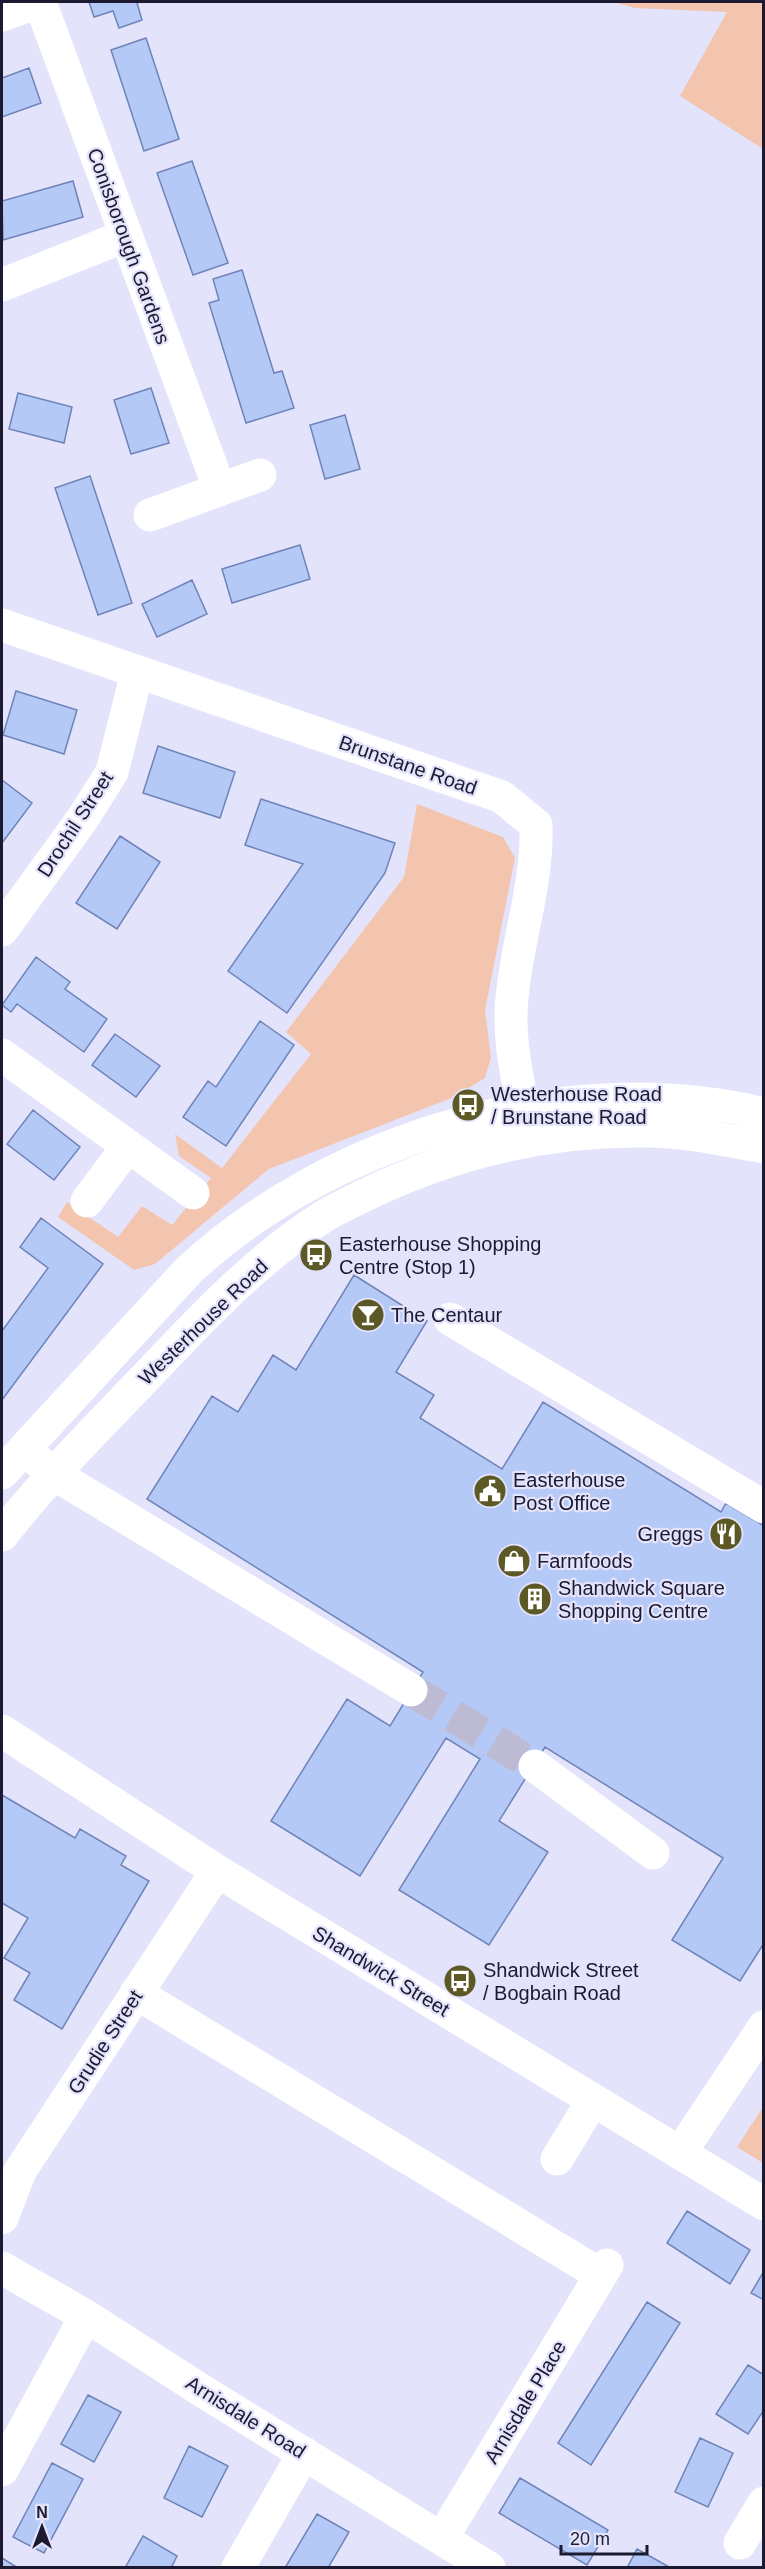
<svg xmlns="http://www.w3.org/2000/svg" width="765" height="2569" viewBox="0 0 765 2569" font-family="Helvetica,sans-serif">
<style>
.green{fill:#f3c5af}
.building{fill:#b5c9f7;stroke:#6e84b9;stroke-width:1.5}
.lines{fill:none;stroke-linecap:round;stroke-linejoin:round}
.minor-tunnel{stroke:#bcbbd3;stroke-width:33;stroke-dasharray:33 16;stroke-linecap:butt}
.minor{stroke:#fff;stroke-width:33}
.labels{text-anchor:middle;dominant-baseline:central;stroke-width:4.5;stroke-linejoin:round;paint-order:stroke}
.street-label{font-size:20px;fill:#1c1a30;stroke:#e4e3fc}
.poi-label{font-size:20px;fill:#1c1a30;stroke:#e4e3fc;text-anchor:start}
</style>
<rect width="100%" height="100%" fill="#e4e3fc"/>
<path class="green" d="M 614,2 L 763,2 L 763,149 L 680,96 L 727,12 L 634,8 Z
M 417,804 L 503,837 L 515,858 L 485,1010 L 491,1058 L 485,1078 L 454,1097 L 269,1169 L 155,1264 L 134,1270 L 58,1217 L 67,1202 L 118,1237 L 142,1206 L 172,1225 L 211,1178 L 179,1156 L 175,1134 L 222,1168 L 311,1054 L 286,1032 L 404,877 Z
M 763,2107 L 763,2163 L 737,2147 Z"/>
<path class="building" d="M 89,2 L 140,2 L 137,3 L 142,20 L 119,28 L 113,11 L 94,17 Z
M 146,38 L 179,139 L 144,151 L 111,50 Z
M 29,68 L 41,103 L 2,117 L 2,78 Z
M 192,161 L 228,263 L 193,275 L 157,173 Z
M 73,181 L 83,217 L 3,240 L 2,201 Z
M 242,270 L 274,373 L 282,371 L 294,408 L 246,423 L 209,303 L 219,300 L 213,279 Z
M 151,388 L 169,443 L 131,454 L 114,400 Z
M 18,393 L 72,407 L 64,443 L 9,429 Z
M 345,415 L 360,469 L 325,479 L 310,425 Z
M 90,476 L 132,603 L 98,615 L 55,488 Z
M 300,545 L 310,579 L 232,603 L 222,569 Z
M 192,580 L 207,614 L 157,637 L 142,604 Z
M 16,691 L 77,710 L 64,754 L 3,735 Z
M 158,746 L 235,772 L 220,818 L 143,793 Z
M 2,780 L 32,803 L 2,843 Z
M 261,799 L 395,843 L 385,873 L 287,1013 L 228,971 L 303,864 L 245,845 Z
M 120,836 L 160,862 L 117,929 L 76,903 Z
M 36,957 L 70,982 L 65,989 L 107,1019 L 84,1052 L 17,1004 L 11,1012 L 2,1005 Z
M 260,1021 L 294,1045 L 226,1146 L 183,1117 L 208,1081 L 216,1087 Z
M 115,1034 L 160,1066 L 136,1097 L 92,1065 Z
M 33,1110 L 80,1147 L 54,1180 L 7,1144 Z
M 41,1218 L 103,1264 L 2,1400 L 2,1331 L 48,1268 L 20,1247 Z
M 354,1275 L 427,1321 L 396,1372 L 434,1395 L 420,1418 L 502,1469 L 543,1402 L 721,1512 L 726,1503 L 764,1526 L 764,1943 L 740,1981 L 672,1940 L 723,1858 L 545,1747 L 499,1821 L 548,1852 L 489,1945 L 399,1890 L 480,1759 L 446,1738 L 360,1876 L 271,1821 L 347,1699 L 390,1726 L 423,1672 L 147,1499 L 212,1396 L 238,1412 L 273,1355 L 296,1370 Z
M 2,1795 L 75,1838 L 80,1829 L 126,1856 L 121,1865 L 149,1881 L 62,2029 L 14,2000 L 30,1973 L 4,1958 L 28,1918 L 2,1903 Z
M 687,2211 L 750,2250 L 730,2284 L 667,2243 Z
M 764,2271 L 764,2300 L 751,2293 Z
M 647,2302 L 680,2323 L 591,2465 L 558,2443 Z
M 748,2365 L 764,2375 L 764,2410 L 748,2434 L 716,2414 Z
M 88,2395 L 121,2412 L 94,2462 L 61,2444 Z
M 700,2438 L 733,2453 L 708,2507 L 675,2492 Z
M 189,2446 L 228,2466 L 202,2517 L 164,2498 Z
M 52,2463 L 83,2479 L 44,2553 L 13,2537 Z
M 520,2478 L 608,2530 L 587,2565 L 499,2513 Z
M 317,2514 L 349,2532 L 328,2568 L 285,2568 Z
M 143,2536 L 177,2556 L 171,2568 L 125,2568 Z
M 637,2549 L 671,2568 L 627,2568 Z
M 2,2558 L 18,2568 L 2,2568 Z"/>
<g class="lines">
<path class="minor-tunnel" d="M 411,1690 L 535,1766"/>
<path class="minor" d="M 40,2 L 220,490
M 2,15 L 38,2
M 2,285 L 125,236
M 150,515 L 260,475
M 2,625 L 502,797 L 536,825 C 538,884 517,940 512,998 C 508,1036 516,1071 523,1108
M 2,930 L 83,818 L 112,772 L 137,673
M 2,1055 L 193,1193
M 87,1201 L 128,1146
M 450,1319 L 764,1507
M 37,1460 L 54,1474 L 411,1690
M 2,1473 L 188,1271 C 331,1137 571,1066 764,1114
M 2,1535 C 45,1480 95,1430 143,1380 C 200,1320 256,1259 326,1215 C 338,1208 351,1202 363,1196 C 451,1153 548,1129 646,1131 C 685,1131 725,1140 764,1147
M 2,1731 L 217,1871 L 764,2204
M 535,1766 L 653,1853
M 136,1993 L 601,2275
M 680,2153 L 764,2027
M 557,2159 L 593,2100
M 2,2218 L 20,2171 L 217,1871
M 2,2268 L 86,2316 L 204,2392 L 489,2568
M 2,2470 L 86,2316
M 442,2538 L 607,2265
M 740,2543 L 764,2503
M 238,2568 L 304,2453"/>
</g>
<defs>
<symbol id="bus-disc" viewBox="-11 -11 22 22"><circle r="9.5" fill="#5c5926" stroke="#e4e3fc"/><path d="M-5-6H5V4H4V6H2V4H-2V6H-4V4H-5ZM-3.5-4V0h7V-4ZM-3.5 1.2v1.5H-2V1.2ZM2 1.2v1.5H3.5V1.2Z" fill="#fff"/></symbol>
<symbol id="bar-disc" viewBox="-11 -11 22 22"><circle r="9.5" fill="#5c5926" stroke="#e4e3fc"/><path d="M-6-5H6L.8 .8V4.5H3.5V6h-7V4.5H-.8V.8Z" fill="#fff"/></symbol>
<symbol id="civic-disc" viewBox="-11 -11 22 22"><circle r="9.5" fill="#5c5926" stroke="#e4e3fc"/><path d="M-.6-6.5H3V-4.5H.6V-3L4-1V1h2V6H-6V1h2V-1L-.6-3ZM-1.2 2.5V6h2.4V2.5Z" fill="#fff"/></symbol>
<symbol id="restaurant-disc" viewBox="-11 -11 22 22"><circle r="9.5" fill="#5c5926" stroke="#e4e3fc"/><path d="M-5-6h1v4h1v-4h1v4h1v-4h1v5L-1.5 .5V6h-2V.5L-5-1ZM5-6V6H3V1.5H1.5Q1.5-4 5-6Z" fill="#fff"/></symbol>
<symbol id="shop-disc" viewBox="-11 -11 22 22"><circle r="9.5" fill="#5c5926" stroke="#e4e3fc"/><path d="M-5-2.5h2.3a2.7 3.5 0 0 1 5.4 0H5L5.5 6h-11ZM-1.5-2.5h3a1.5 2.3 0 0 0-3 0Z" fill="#fff"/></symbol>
<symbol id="building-disc" viewBox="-11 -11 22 22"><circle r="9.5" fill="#5c5926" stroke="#e4e3fc"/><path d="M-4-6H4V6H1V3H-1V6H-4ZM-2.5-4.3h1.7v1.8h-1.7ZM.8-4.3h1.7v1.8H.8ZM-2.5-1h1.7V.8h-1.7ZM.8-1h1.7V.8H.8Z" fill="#fff"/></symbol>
</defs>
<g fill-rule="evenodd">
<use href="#bus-disc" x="449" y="1086" width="38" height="38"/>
<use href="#bus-disc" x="297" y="1236" width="38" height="38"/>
<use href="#bar-disc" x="349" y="1296" width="38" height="38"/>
<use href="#civic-disc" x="471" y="1472" width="38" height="38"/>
<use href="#restaurant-disc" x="707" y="1515" width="38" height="38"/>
<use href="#shop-disc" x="495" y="1542" width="38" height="38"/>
<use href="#building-disc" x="516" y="1580" width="38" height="38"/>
<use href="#bus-disc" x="441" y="1962" width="38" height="38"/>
</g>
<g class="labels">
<g class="street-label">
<text transform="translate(129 246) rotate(70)">Conisborough Gardens</text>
<text transform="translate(408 765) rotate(19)">Brunstane Road</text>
<text transform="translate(75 824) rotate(-57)">Drochil Street</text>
<text transform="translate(203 1322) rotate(-44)">Westerhouse Road</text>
<text transform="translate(381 1971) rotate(31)">Shandwick Street</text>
<text transform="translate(105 2042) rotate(-57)">Grudie Street</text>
<text transform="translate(525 2402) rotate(-59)">Arnisdale Place</text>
<text transform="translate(246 2417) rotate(32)">Arnisdale Road</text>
</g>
<g class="poi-label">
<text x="491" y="1094">Westerhouse Road<tspan x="491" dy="23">/ Brunstane Road</tspan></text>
<text x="339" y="1244">Easterhouse Shopping<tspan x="339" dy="23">Centre (Stop 1)</tspan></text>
<text x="391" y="1315">The Centaur</text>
<text x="513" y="1480">Easterhouse<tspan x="513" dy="23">Post Office</tspan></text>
<text x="703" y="1534" text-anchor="end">Greggs</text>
<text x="537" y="1561">Farmfoods</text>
<text x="558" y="1588">Shandwick Square<tspan x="558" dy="23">Shopping Centre</tspan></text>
<text x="483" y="1970">Shandwick Street<tspan x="483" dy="23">/ Bogbain Road</tspan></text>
</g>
</g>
<rect width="765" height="2569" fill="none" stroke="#1c1a30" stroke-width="6"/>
<g transform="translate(42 2527)" stroke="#e4e3fc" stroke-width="4.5" paint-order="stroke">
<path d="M0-4.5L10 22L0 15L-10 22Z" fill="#1c1a30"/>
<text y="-9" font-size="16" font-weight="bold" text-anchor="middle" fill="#1c1a30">N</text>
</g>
<path d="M561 2545v9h86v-9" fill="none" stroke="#1c1a30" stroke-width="3"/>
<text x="570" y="2545" font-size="18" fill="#1c1a30" stroke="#e4e3fc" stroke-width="4.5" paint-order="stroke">20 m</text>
</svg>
